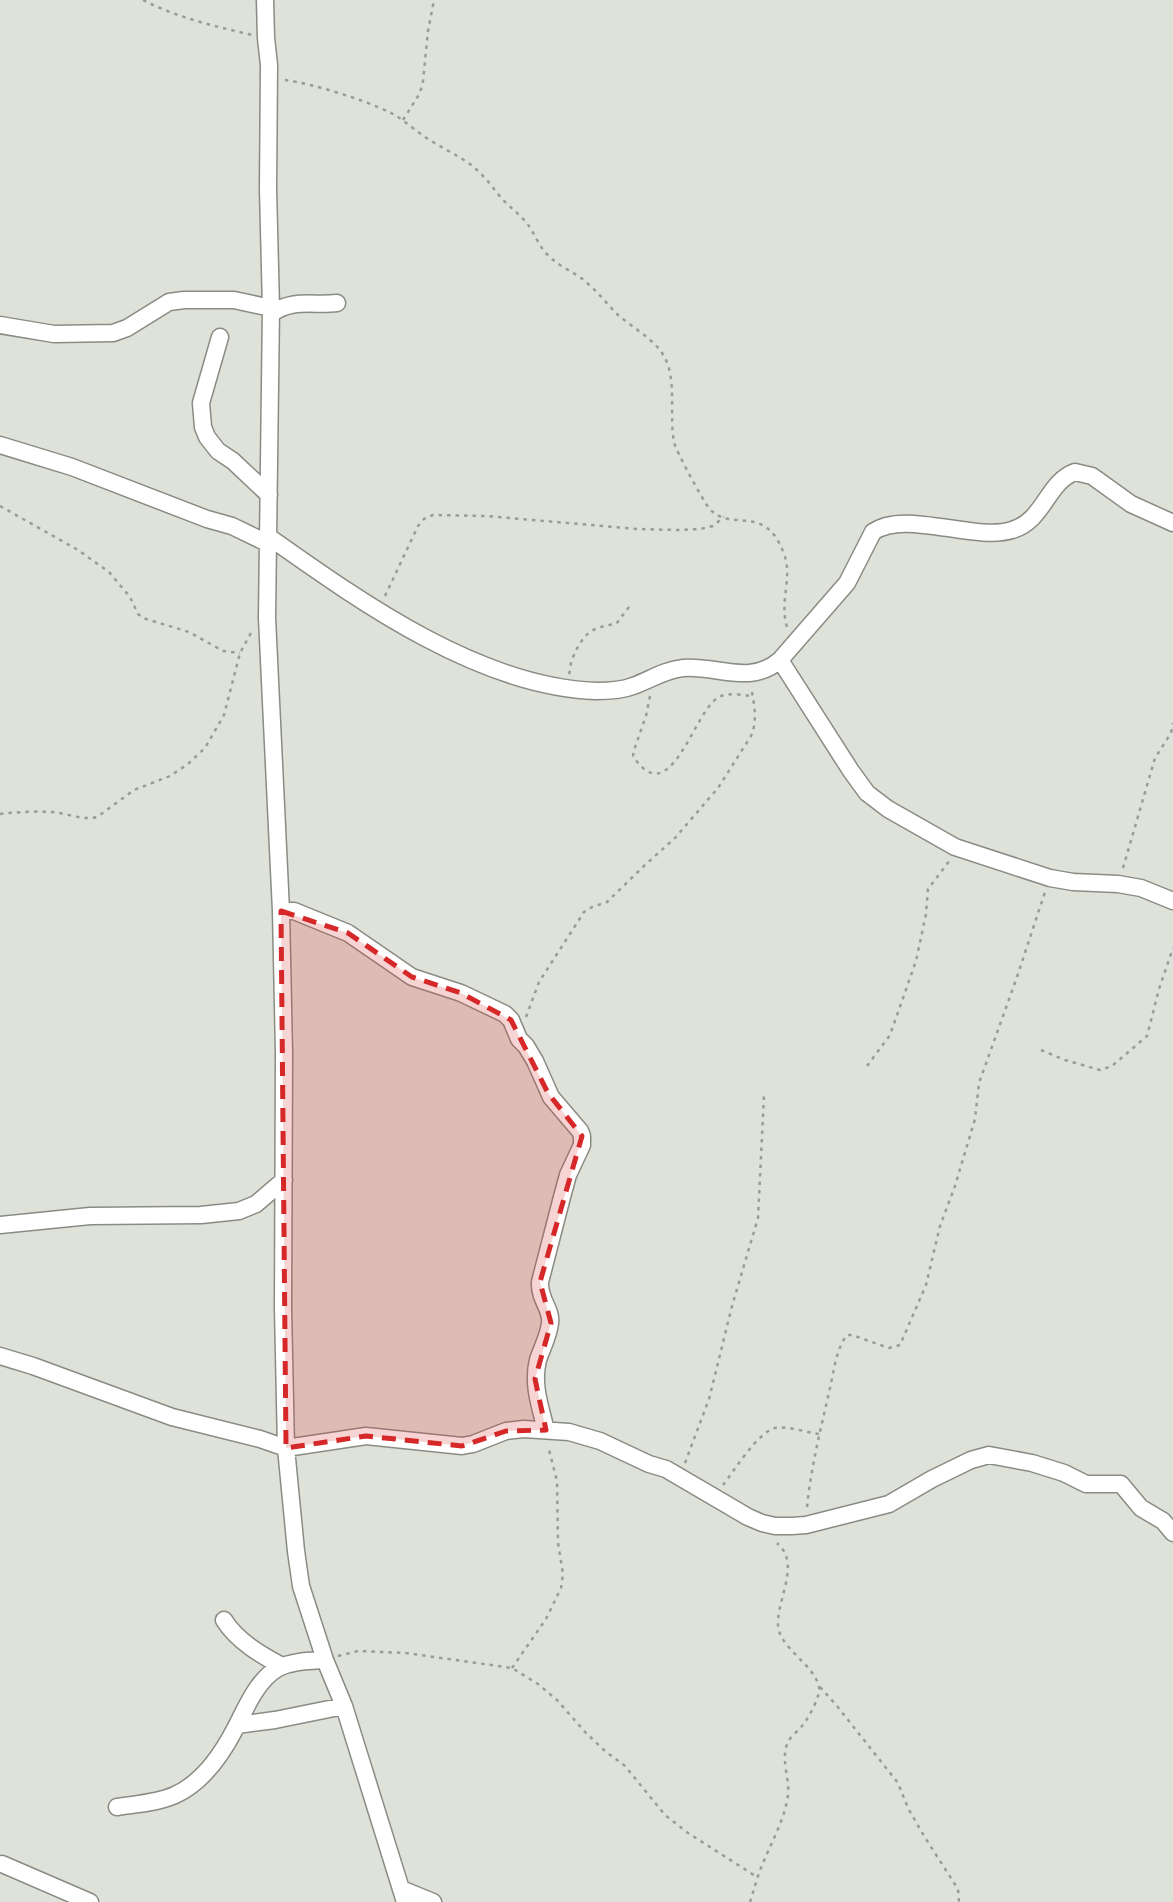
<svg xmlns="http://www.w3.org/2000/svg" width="1173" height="1902" viewBox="0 0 1173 1902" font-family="Ubuntu,sans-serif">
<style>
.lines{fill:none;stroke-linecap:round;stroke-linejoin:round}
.minor-casing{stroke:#898c83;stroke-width:19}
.path{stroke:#9a9d96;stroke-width:2.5;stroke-dasharray:3.5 5;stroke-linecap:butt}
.minor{stroke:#fff;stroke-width:16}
.marked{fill:#d62828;fill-opacity:0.2;stroke:#d62828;stroke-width:5;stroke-dasharray:14 9;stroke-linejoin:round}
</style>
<rect width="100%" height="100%" fill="#dfe2d9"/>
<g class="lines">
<defs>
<path id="minor" d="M 265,0 L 266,38 L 269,65 L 268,189 L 271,308 L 267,618 L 281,911 L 284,1053 L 283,1308 L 286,1448 L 296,1551 L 301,1586 L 325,1660 L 344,1706 L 405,1902
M 271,314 C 292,298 314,306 337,303
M 0,325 L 54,334 L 113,333 L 127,328 L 169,302 L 184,300 L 234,300 L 271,308
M 220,337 L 201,403 L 203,427 L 207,437 L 218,451 L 233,461 L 269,495
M 0,445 L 72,467 L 207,519 L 232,526 L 269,544
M 269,537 C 361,602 480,687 596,691 C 608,691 623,690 633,686 C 650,680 664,670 683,668 C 717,665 750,686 780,660 L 847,583 L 873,532 C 904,509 975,542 1012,530 C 1044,521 1047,482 1075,472 L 1092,476 L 1131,504 L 1173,523
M 780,660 L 851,771 L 867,793 L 888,809 L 955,847 L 1050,878 L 1073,882 L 1118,884 L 1141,888 L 1173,901
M 281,911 L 294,911 L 348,933 L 412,977 L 461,993 L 505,1014 L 511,1020 L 519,1039 L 526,1046 L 535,1061 L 551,1097 L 580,1131 L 582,1136 L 582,1145 L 568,1175 L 562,1197 L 540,1282 C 539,1300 552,1309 550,1323 C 549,1335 542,1348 538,1360 C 532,1384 540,1406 546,1430
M 0,1225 L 90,1216 L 201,1215 L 239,1211 L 256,1204 L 284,1180
M 0,1356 L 33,1366 L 172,1417 L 260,1439 L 286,1448 L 366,1436 L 462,1446 L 473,1444 L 506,1431 L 524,1429 L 569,1432 L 600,1441 L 649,1464 L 666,1469 L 748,1517 L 762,1523 L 775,1526 L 792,1526 L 806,1525 L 889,1504 L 932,1479 L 971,1460 L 989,1455 L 1032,1463 L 1064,1473 L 1086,1484 L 1121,1484 L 1141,1508 L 1163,1521 L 1173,1533
M 224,1620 C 237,1641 261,1655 282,1666
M 237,1725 L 275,1720 L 344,1706
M 117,1807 C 136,1804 157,1803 175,1795 C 202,1783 222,1754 235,1729 C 246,1708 257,1680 278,1668 C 293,1661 309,1661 325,1660
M 2,1864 L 90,1902
M 401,1889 L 433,1902"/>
</defs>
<use href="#minor" class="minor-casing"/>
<path class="path" d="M 143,0 C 178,18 214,26 252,35
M 285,80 C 314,84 365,100 391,113 C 405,120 416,132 430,140 C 448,152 468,159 483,176 C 490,183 496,192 503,200 C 511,208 519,214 526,222 C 535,233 539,248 550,257 C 560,267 574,272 585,281 C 597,291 607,304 618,315 C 633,328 656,340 665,358 C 677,382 669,416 674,442 C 675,449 703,501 709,508 C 730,534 765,501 784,554 C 793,577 779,602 787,627
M 403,120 L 420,93 L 423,81 L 428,31 L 434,0
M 0,506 L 78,550 L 109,572 L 130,597 L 138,614 L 143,618 L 189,632 L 223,651 L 240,653
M 385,596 L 418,526 L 424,519 L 433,515 L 487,516 L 637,529 L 677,530 L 700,529 L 713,526 L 724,517
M 569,674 C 571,669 570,662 573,657 C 583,634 591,627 616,624 L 632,603
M 650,696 L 646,716 L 634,750 L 633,756 C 671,814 693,711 719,697 C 729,692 742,695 752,696
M 0,814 C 17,812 35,811 52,812 C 67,813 83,821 97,817 L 134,790 L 170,776 L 188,764 L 205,748 L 224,715 L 240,653 L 252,631
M 1123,868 L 1155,758 L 1171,733 L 1173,723
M 526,1017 L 539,982 L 584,912 L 592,907 L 607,902 L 645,865 L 675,838 L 718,788 L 751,736 C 758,719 754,704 751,687
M 1041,1050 L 1065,1060 L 1100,1070 L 1112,1066 L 1147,1036 L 1159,989 L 1173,948
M 867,1066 L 890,1035 L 916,961 L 926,914 L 928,889 L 950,860
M 685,1463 L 709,1399 L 732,1306 L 758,1218 L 764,1095
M 723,1485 C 734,1471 758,1432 775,1428 C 789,1426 805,1432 819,1434
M 807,1507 C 811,1467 821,1428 830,1388 C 834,1371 836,1349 847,1335 L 852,1335 L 889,1348 L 900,1345 L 926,1285 L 940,1226 L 955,1186 L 975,1119 L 979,1083 L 1017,977 L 1045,892
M 338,1656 L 358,1651 L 406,1653 L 512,1668 L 538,1684 L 557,1700 L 586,1733 L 605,1751 L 625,1766 L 665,1815 L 688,1833 L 757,1877
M 512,1668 L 546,1619 L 561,1588 L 563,1574 L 558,1543 L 557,1481 L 548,1446
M 820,1687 L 837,1706 L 898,1783 L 908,1808 L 924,1836 L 958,1889 L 959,1902
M 750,1902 C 753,1893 755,1885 758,1876 C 767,1849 784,1824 788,1795 C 790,1778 780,1759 788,1742 C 791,1736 798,1731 802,1726 C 808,1719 821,1696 819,1687 C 814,1664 779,1648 778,1625 C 777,1605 793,1575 786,1556 C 785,1551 780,1546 777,1543"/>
<use href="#minor" class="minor"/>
</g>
<path class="marked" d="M 281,911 L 348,933 L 412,977 L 461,993 L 511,1020 L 548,1093 L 582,1136 L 540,1282 L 551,1323 L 535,1379 L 546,1430 L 506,1431 L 462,1446 L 366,1436 L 286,1448 Z"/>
</svg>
